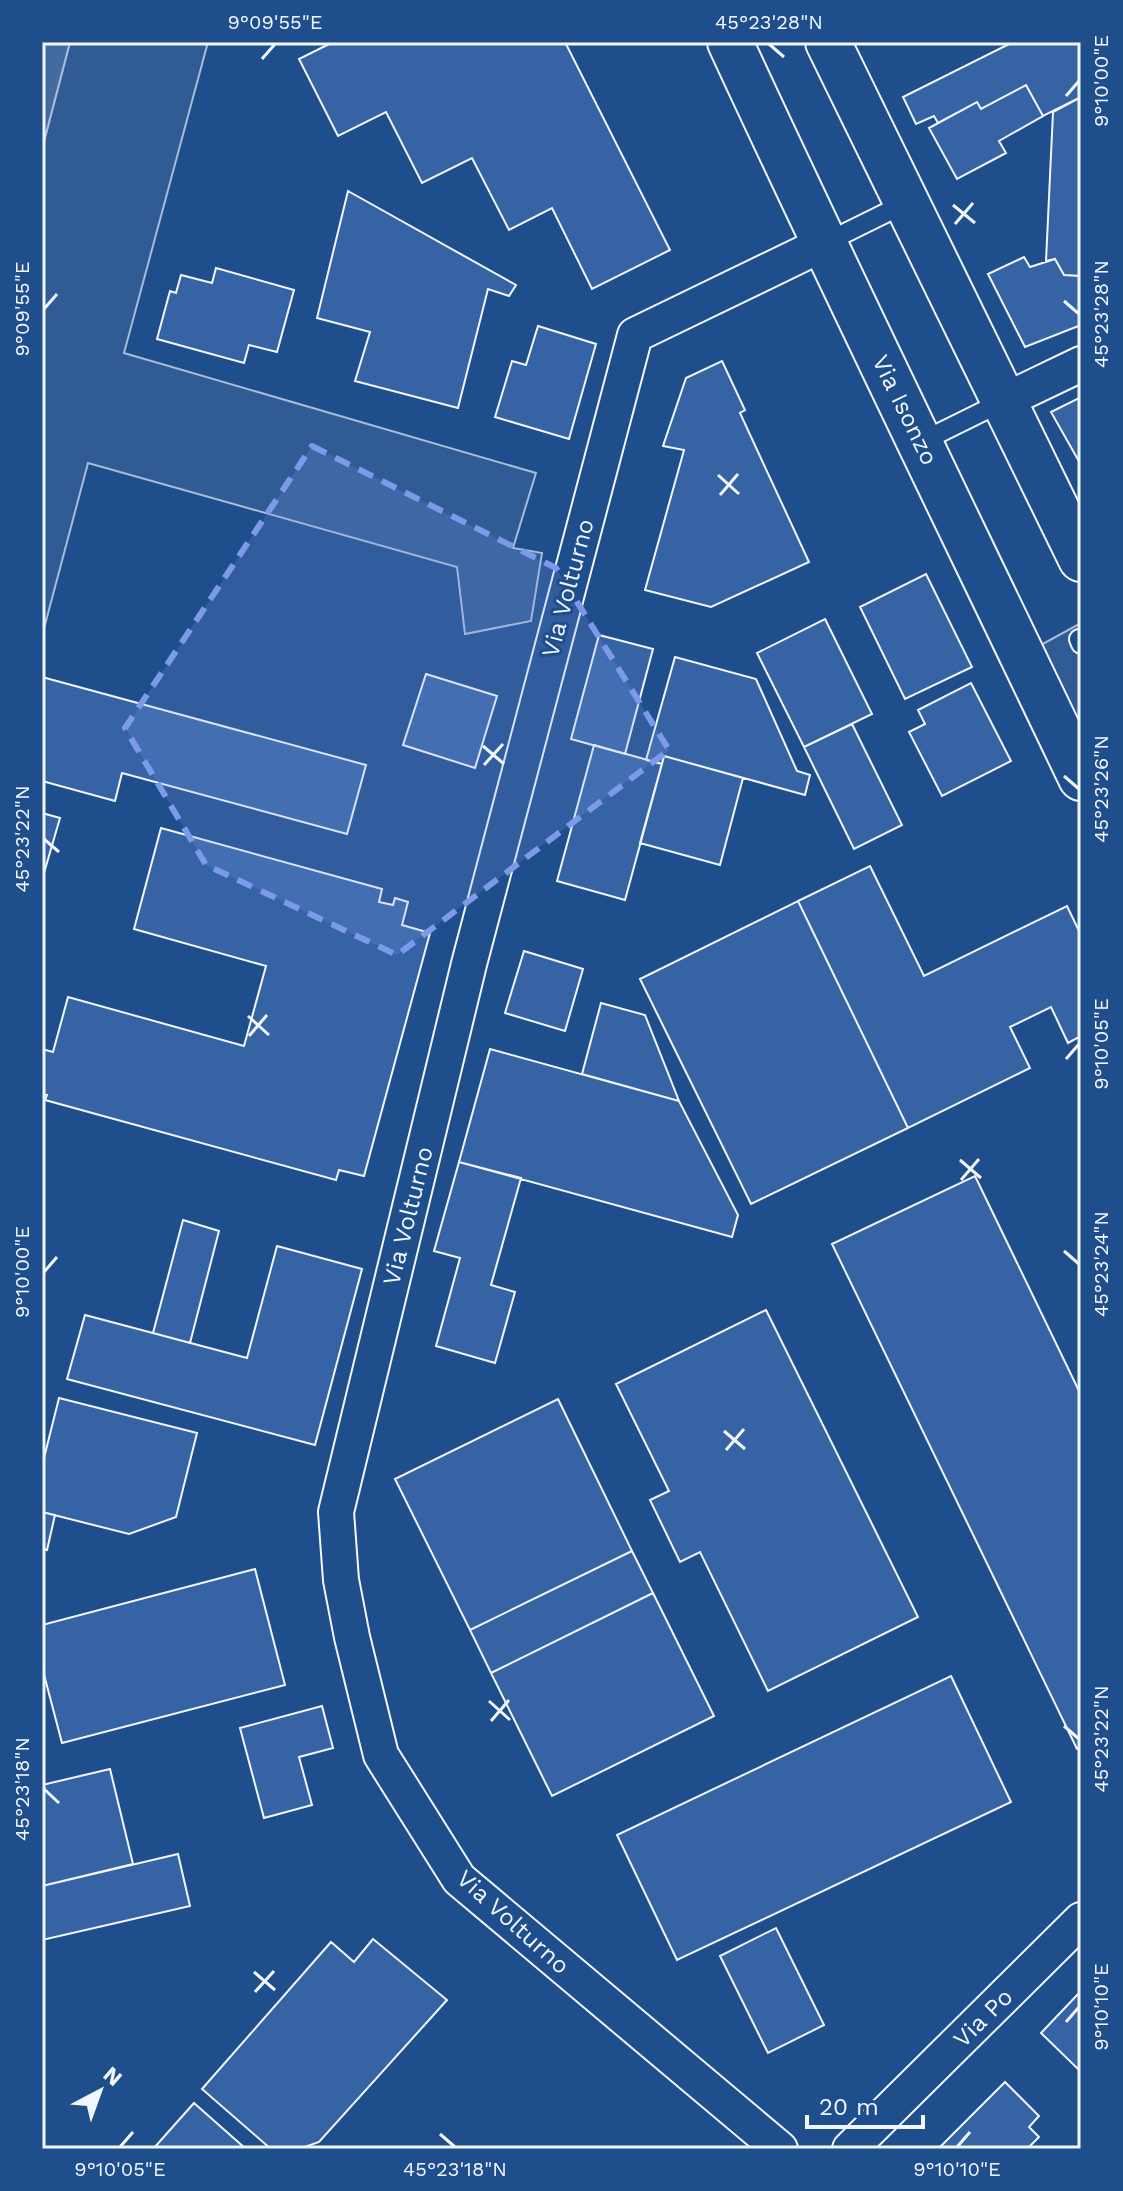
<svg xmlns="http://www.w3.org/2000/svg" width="1123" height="2191" viewBox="0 0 1123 2191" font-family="'Work Sans',sans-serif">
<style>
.built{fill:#305b95;stroke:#a8bbd7;stroke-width:2}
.water{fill:#446ba0;stroke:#a8bbd7;stroke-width:2}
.building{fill:#3563a3;stroke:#f2f6ff;stroke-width:2}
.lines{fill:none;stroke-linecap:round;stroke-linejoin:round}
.lane-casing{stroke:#f2f6ff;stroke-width:22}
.street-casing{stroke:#f2f6ff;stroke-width:38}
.secondary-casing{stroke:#f2f6ff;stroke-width:48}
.lane{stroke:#1f4e8c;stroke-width:18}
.street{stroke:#1f4e8c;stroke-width:34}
.secondary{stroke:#1f4e8c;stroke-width:44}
.marked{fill:#7d9aea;fill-opacity:0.2;stroke:#7d9aea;stroke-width:6;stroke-dasharray:16 10;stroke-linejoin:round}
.ticks{fill:none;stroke:#f2f6ff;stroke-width:3}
.labels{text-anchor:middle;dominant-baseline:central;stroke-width:6;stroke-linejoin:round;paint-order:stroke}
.street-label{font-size:24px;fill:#f2f6ff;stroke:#1f4e8c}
.neatline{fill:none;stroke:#f2f6ff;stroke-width:3}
.ticks-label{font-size:20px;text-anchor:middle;fill:#f2f6ff}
</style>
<rect width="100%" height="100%" fill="#1f4e8c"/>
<path class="built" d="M 70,42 L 208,42 L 124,353 L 536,473 L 513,548 L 542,553 L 531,621 L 465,634 L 457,567 L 88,463 L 42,636 L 42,149 Z
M 1081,623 L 1081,731 L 1039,646 Z"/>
<path class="water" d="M 42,42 L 70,42 L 42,149 Z"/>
<path class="building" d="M 333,42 L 565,42 L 670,250 L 592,289 L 552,208 L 509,230 L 472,158 L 422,183 L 386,112 L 338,136 L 299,59 Z
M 1013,42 L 1081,42 L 1081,97 L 1043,116 L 1026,85 L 981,109 L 977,102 L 938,123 L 934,116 L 916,124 L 903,97 Z
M 1026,85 L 1043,116 L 999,141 L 1006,153 L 957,179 L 929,128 L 977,102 L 981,109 Z
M 1081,97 L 1081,276 L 1064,275 L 1055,259 L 1046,261 L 1053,112 Z
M 348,191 L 516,285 L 509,296 L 488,289 L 458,408 L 355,381 L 370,332 L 317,318 Z
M 1024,257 L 1030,267 L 1055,259 L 1064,275 L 1081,276 L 1081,325 L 1025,347 L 988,274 Z
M 216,268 L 294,290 L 277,352 L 249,345 L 244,363 L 157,339 L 170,291 L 176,293 L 181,275 L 212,283 Z
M 538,326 L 596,344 L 569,439 L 495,417 L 512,361 L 526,365 Z
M 722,361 L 745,410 L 740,413 L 809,562 L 711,607 L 645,590 L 684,450 L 663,446 L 686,378 Z
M 1081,397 L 1081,465 L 1051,412 Z
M 926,574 L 972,667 L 905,699 L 860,607 Z
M 825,619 L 872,714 L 804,747 L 757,653 Z
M 599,635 L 653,649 L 625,754 L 571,739 Z
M 675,657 L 756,679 L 797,771 L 810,775 L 805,795 L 664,756 L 662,764 L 646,760 Z
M 426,674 L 497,696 L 475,768 L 403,745 Z
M 42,677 L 366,765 L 347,834 L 122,773 L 115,801 L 42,781 Z
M 971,683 L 1011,761 L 942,796 L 909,732 L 925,724 L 918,710 Z
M 852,724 L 902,825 L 854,849 L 804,747 Z
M 594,745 L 662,764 L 625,900 L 557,881 Z
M 664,756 L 743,778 L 720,865 L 640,843 Z
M 42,813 L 60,818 L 42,880 Z
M 161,828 L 382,889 L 379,902 L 393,905 L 395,898 L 408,902 L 402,925 L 430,933 L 364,1176 L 339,1170 L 336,1180 L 45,1100 L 47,1095 L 42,1094 L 42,1049 L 53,1052 L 68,997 L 244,1046 L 266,966 L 134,929 Z
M 870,866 L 924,976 L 1067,906 L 1081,935 L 1081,1036 L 1068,1043 L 1051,1007 L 1010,1027 L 1030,1068 L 908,1128 L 798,901 Z
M 798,901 L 908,1128 L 751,1204 L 640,979 Z
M 524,951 L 583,969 L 565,1031 L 505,1013 Z
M 601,1003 L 645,1015 L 679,1101 L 582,1074 Z
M 490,1049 L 679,1101 L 738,1215 L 732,1237 L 459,1162 Z
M 459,1162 L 521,1178 L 491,1285 L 515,1292 L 495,1363 L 436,1346 L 460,1258 L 434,1251 Z
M 975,1176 L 1081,1395 L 1081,1747 L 1077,1749 L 832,1244 Z
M 183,1220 L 219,1231 L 190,1343 L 153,1333 Z
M 277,1246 L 362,1269 L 315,1445 L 67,1379 L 85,1315 L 247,1358 Z
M 766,1310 L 918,1617 L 768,1691 L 700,1552 L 680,1562 L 650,1500 L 669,1491 L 616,1384 Z
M 59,1398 L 197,1433 L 176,1517 L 129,1534 L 42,1512 L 42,1466 Z
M 558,1399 L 632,1551 L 470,1630 L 395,1479 Z
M 42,1512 L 55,1515 L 47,1550 L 42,1549 Z
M 632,1551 L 653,1593 L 491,1673 L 470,1630 Z
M 255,1569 L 285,1685 L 62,1743 L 42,1667 L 42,1625 Z
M 653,1593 L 714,1716 L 552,1796 L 491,1673 Z
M 951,1676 L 1011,1802 L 677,1960 L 617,1835 Z
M 322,1706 L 333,1748 L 299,1757 L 312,1805 L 264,1818 L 240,1728 Z
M 110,1769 L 133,1864 L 42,1886 L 42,1785 Z
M 178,1854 L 190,1906 L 42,1940 L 42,1886 Z
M 776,1928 L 824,2025 L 768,2053 L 720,1956 Z
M 373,1939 L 447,2000 L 319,2142 L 299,2149 L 271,2149 L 202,2089 L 331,1942 L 354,1962 Z
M 1080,1992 L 1081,1993 L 1081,2072 L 1041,2033 Z
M 1005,2082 L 1039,2116 L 1029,2127 L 1039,2137 L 1027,2149 L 938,2149 Z
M 194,2103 L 246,2149 L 153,2149 Z"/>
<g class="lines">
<defs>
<path id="lane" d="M 823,244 L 906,203
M 921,442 L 1004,401
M 1079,639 L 1081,644"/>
<path id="street" d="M 1004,401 L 1081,364
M 780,2149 L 459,1879 L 381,1755 L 352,1637 L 341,1580 L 336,1512 L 469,964 L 635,335 L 823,244
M 850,2149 L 1081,1920"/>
<path id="secondary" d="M 730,42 C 844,289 964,533 1081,778
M 828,42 L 1081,559"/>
</defs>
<use href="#lane" class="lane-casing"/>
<use href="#street" class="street-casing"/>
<use href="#secondary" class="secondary-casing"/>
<use href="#lane" class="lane"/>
<use href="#street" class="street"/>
<use href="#secondary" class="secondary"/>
</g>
<path class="marked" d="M 312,446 L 556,568 L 669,750 L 397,955 L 206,865 L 125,728 Z"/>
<path class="ticks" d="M 769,44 L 784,57M 262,59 L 275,44M 1066,96 L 1079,81M 953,205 L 975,223M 955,224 L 973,203M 1064,301 L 1079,314M 44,309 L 57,294M 718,475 L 739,494M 720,495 L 738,474M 483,746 L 504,764M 484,765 L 503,744M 1064,776 L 1079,789M 44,839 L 59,852M 248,1016 L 269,1035M 249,1036 L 267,1015M 1066,1059 L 1079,1044M 960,1160 L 981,1178M 961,1180 L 979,1159M 1064,1251 L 1079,1264M 44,1272 L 57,1257M 724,1431 L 745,1449M 726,1450 L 744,1429M 489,1701 L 510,1720M 491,1721 L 509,1700M 1064,1726 L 1079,1739M 44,1789 L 59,1803M 254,1972 L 275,1990M 255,1992 L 274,1971M 1066,2022 L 1079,2007M 440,2134 L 455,2147M 120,2147 L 133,2132M 957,2147 L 970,2132"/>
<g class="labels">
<g class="street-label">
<text transform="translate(905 410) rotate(64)">Via Isonzo</text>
<text transform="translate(568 588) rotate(-75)">Via Volturno</text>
<text transform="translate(408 1216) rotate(-76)">Via Volturno</text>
<text transform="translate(513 1922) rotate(42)">Via Volturno</text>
<text transform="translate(983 2018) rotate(-45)">Via Po</text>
</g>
</g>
<rect width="1123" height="2191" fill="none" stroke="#1f4e8c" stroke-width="88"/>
<g transform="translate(100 2091) rotate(41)" stroke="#1f4e8c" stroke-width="6" paint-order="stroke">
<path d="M0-6L14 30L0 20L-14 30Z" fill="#f2f6ff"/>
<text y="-12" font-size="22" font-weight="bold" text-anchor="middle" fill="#f2f6ff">N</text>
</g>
<path d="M807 2115v12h116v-12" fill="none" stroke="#f2f6ff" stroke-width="4"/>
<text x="819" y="2115" font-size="24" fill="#f2f6ff" stroke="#1f4e8c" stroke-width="6" paint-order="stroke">20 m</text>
<rect x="44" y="44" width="1035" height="2103" class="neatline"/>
<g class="ticks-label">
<text x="275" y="29">9°09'55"E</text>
<text x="769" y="29">45°23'28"N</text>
<text transform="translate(1101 81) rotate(-90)" y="7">9°10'00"E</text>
<text transform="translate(22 309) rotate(-90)" y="7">9°09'55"E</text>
<text transform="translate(1101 314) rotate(-90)" y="7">45°23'28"N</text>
<text transform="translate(1101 789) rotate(-90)" y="7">45°23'26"N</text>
<text transform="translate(22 839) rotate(-90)" y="7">45°23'22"N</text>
<text transform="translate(1101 1044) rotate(-90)" y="7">9°10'05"E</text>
<text transform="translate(1101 1264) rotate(-90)" y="7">45°23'24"N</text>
<text transform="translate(22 1272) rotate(-90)" y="7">9°10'00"E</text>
<text transform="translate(1101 1739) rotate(-90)" y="7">45°23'22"N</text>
<text transform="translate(22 1789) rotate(-90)" y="7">45°23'18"N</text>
<text transform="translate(1101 2007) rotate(-90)" y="7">9°10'10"E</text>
<text x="120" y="2176">9°10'05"E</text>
<text x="455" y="2176">45°23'18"N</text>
<text x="957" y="2176">9°10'10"E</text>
</g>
</svg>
